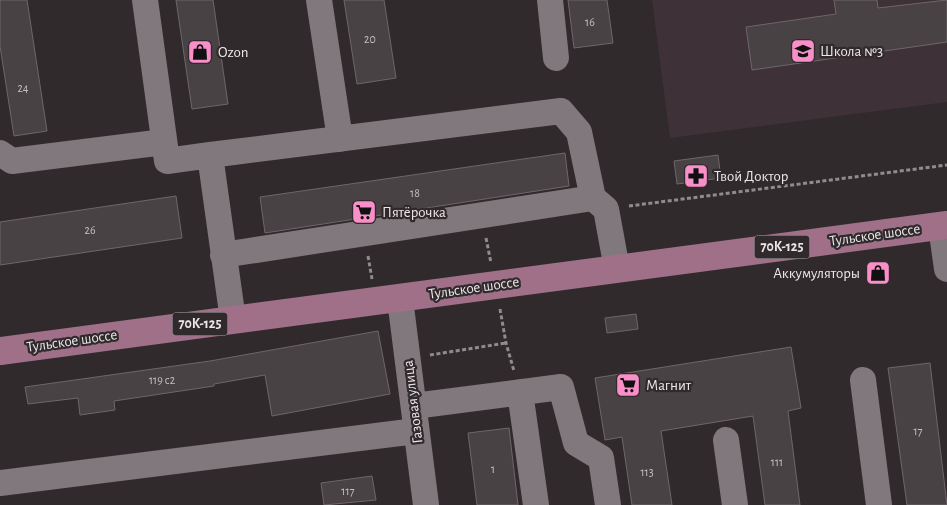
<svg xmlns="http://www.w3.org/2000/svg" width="947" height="505" viewBox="0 0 947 505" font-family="'Alegreya Sans',sans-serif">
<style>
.built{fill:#3e3137}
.building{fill:#494245;stroke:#6e676a}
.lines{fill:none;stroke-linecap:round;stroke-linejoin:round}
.path{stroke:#918b8e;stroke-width:3;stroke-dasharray:4 2.5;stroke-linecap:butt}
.minor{stroke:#80787c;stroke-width:26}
.major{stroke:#a07089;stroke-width:28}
.labels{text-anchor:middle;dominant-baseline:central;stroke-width:4.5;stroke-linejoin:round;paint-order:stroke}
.number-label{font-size:12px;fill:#c3bec0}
.shield{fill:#312a2d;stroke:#b4aeb1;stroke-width:1}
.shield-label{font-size:14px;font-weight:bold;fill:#ece7e9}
.poi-label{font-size:15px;fill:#ece7e9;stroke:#312a2d;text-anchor:start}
.street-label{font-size:15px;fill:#ece7e9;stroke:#312a2d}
</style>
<rect width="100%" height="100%" fill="#312a2d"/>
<path class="built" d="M 652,0 L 947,0 L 947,102 L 670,138 Z"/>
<path class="building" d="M 0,0 L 27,0 L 47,131 L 14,136 L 0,46 Z
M 176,0 L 213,0 L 228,104 L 192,109 Z
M 344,0 L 384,0 L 396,78 L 357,84 Z
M 568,0 L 607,0 L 613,43 L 574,48 Z
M 834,0 L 877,0 L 878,8 L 947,0 L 947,42 L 752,70 L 746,27 L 836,14 Z
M 565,153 L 569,186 L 265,233 L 260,197 Z
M 718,155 L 721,178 L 677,184 L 674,161 Z
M 176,196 L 182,238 L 0,265 L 0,222 Z
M 636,314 L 638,329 L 607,333 L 605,318 Z
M 378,331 L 390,394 L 272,416 L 265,375 L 214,384 L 214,386 L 114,401 L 115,410 L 80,415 L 78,398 L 28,404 L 25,387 L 210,361 Z
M 791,347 L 801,408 L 788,411 L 800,505 L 765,505 L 753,416 L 661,431 L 672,505 L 632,505 L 622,437 L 605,440 L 595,378 Z
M 930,363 L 947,505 L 907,505 L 888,368 Z
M 509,428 L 518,505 L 477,505 L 468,433 Z
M 372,476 L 376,500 L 324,505 L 321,483 Z"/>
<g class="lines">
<path class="path" d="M 629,206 L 947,165
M 486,238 L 491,263
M 368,256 L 372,279
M 500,309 L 506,343 L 514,371
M 430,355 L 506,343"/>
<path class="minor" d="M 145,0 L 167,161 L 210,155 L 233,320
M 319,0 L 340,139
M 550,0 L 556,58
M 0,153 L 12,161 L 164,142
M 210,155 L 561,111 L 579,132 L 593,198 L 606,209 L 617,269
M 941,226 L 947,269
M 223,255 L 593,198
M 400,299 L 426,505
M 863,380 L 879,505
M 520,392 L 536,505
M 414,406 L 561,387 L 576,443 L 601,458 L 608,505
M 726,440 L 735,505
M 0,483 L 416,431"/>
<path class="major" d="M 0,351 L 947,225"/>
</g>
<defs>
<symbol id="school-square" viewBox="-11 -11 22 22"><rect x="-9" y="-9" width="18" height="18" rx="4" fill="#f98fc8" stroke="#312a2d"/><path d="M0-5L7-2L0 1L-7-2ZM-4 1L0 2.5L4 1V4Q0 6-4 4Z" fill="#111"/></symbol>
<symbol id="shop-square" viewBox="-11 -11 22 22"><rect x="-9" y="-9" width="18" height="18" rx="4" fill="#f98fc8" stroke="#312a2d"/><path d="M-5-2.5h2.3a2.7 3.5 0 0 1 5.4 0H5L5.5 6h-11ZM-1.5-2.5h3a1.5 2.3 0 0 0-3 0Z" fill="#111"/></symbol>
<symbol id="pharmacy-square" viewBox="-11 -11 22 22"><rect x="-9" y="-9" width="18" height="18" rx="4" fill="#f98fc8" stroke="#312a2d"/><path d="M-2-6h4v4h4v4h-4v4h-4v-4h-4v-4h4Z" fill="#111"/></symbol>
<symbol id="supermarket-square" viewBox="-11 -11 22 22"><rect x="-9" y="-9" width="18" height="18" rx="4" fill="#f98fc8" stroke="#312a2d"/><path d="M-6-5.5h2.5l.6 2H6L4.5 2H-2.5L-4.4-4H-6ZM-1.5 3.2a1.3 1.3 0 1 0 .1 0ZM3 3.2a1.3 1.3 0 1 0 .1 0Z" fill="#111"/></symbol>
</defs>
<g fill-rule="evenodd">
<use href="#school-square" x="789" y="37" width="28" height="28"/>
<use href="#shop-square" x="186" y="38" width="28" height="28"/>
<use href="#pharmacy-square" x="682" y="162" width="28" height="28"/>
<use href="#supermarket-square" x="350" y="198" width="28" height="28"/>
<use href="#shop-square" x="864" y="259" width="28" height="28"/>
<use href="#supermarket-square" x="614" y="371" width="28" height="28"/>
</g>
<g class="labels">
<g class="number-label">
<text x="590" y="22">16</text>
<text x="370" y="39">20</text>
<text x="23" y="88">24</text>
<text x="415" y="193">18</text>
<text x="90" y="230">26</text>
<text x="162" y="380">119 с2</text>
<text x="918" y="431">17</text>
<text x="777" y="462">111</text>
<text x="493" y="469">1</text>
<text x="647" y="472">113</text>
<text x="348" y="491">117</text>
</g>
<g class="shield">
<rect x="754.5" y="235.5" width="55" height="23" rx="4"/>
<rect x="172.5" y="312.5" width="55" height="23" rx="4"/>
</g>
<g class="shield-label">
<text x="782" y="247">70К-125</text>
<text x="200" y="324">70К-125</text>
</g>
<g class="poi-label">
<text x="820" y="51">Школа №3</text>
<text x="218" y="52">Ozon</text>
<text x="714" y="176">Твой Доктор</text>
<text x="382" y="212">Пятёрочка</text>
<text x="860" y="273" text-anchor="end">Аккумуляторы</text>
<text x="646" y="385">Магнит</text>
</g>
<g class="street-label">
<text transform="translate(875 235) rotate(-8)">Тульское шоссе</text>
<text transform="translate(474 288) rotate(-8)">Тульское шоссе</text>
<text transform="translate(72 341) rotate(-8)">Тульское шоссе</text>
<text transform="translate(413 402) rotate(-97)">Газовая улица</text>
</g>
</g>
</svg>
